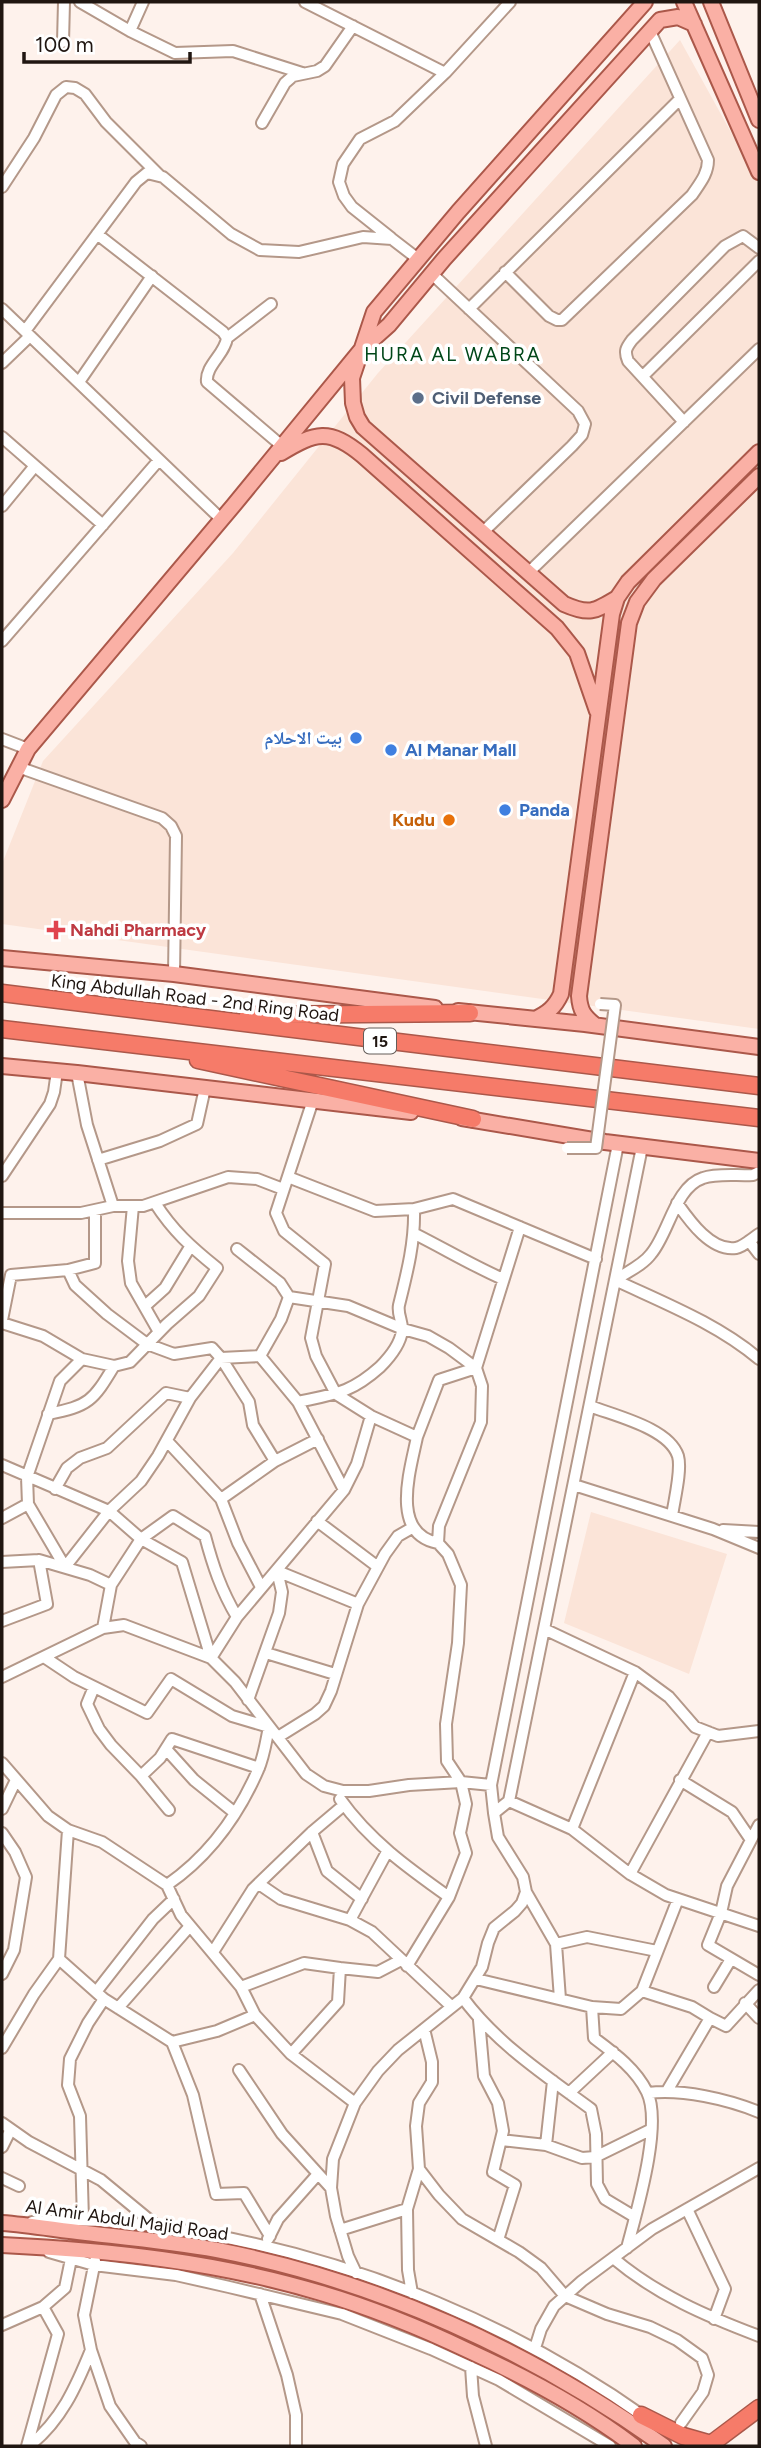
<svg xmlns="http://www.w3.org/2000/svg" width="761" height="2448" viewBox="0 0 761 2448" font-family="Figtree,'Noto Naskh Arabic',sans-serif">
<style>
.built{fill:#fbe4d8}
.lines{fill:none;stroke-linecap:round;stroke-linejoin:round}
.minor-casing{stroke:#b49889;stroke-width:14}
.major-casing{stroke:#ab584a;stroke-width:18}
.highway-casing{stroke:#ab584a;stroke-width:19}
.minor{stroke:#fff;stroke-width:10}
.major{stroke:#fab0a5;stroke-width:14}
.highway{stroke:#f67b69;stroke-width:16}
.minor-bridge-casing{stroke:#b49889;stroke-width:14;stroke-linecap:butt}
.minor-bridge{stroke:#fff;stroke-width:10}
.service-dot{fill:#5c6f8a;stroke:#fff;stroke-width:2.5}
.shop-dot{fill:#3f7fe0;stroke:#fff;stroke-width:2.5}
.food-dot{fill:#e8710a;stroke:#fff;stroke-width:2.5}
.health-dot{fill:#e0444e;stroke:#fff;stroke-width:2.5}
.labels{text-anchor:middle;dominant-baseline:central;stroke-width:7;stroke-linejoin:round;paint-order:stroke}
.shield{fill:#fff;stroke:#635c58;stroke-width:2}
.shield-label{font-size:16px;font-weight:bold;fill:#201611}
.service-label{font-size:18px;font-weight:bold;fill:#4e5e75;stroke:#fff;text-anchor:start}
.shop-label{font-size:18px;font-weight:bold;fill:#366cbe;stroke:#fff;text-anchor:start}
.food-label{font-size:18px;font-weight:bold;fill:#c56008;stroke:#fff;text-anchor:end}
.health-label{font-size:18px;font-weight:bold;fill:#be3a42;stroke:#fff;text-anchor:start}
.street-label{font-size:18px;fill:#201611;stroke:#fff}
.neighbourhood-label{font-size:19px;letter-spacing:2px;fill:#004719;stroke:#fff}
</style>
<rect width="100%" height="100%" fill="#fef2ec"/>
<path class="built" d="M 680,40 L 759,183 L 759,1029 L 2,924 L 2,864 L 43,761 L 233,553 L 378,373 Z
M 591,1512 L 727,1554 L 689,1674 L 564,1623 Z"/>
<g class="lines">
<defs>
<path id="minor" d="M 80,2 L 130,31 L 175,53 L 233,51 L 302,73
M 305,2 L 445,73
M 130,31 L 143,2
M 63,42 L 64,2
M 262,123 L 285,83 L 293,76 L 317,71 L 325,66 L 353,26
M 2,187 L 34,138 L 56,95 L 66,87 L 75,88 L 85,94 L 106,122 L 160,176
M 97,234 L 223,332 L 227,338 C 225,354 205,366 207,382 L 282,446
M 391,238 L 352,207 L 344,196 L 339,182 L 343,164 L 360,139 L 395,121 L 445,73 L 510,2
M 505,272 L 549,316 L 557,320 L 562,320 L 692,195 C 700,183 708,174 708,160 L 650,31
M 432,274 L 578,411 L 585,424 L 582,435 L 572,446 L 483,532
M 2,309 L 222,520
M 469,309 L 680,99
M 25,331 L 136,182 L 147,173 L 163,177 L 231,234 L 260,250 L 299,252 L 363,237 L 392,239 L 418,259
M 227,338 L 271,304
M 2,363 L 30,336
M 643,376 L 759,261
M 79,382 L 152,276
M 684,422 L 628,361 C 624,351 626,348 632,340 L 725,246 L 743,236 L 759,248
M 2,437 L 103,525
M 2,506 L 34,467
M 528,573 L 759,349
M 2,641 L 159,460
M 2,739 L 28,749
M 18,767 L 162,818 L 171,826 L 176,836 L 174,974
M 77,1073 L 87,1125 L 113,1206
M 313,1100 L 276,1213 L 284,1231 L 325,1264 L 311,1338 L 316,1356 L 336,1394 L 371,1416 L 417,1437 L 439,1380 L 476,1368 L 520,1227
M 618,1144 L 491,1785 L 494,1813 L 509,1801 L 642,1147
M 98,1160 L 160,1141 L 197,1124 L 205,1088
M 2,1176 L 50,1104 L 54,1092 L 57,1071
M 288,1177 L 375,1211 L 414,1209 L 453,1199 L 596,1259
M 677,1203 C 689,1220 711,1252 736,1248 C 743,1247 753,1238 759,1234
M 133,1206 L 128,1261 L 131,1283 L 159,1332
M 2,1213 L 81,1213 L 113,1206 L 143,1206 L 228,1177 L 257,1179 L 283,1189
M 415,1234 C 445,1249 473,1266 503,1279
M 749,1241 L 759,1254
M 237,1249 L 280,1283 L 289,1297 L 281,1319 L 260,1356
M 68,1270 L 75,1285 L 107,1314 L 147,1344 L 174,1354 L 212,1348 L 221,1358 L 249,1402 L 253,1425 L 275,1461
M 615,1280 C 627,1272 643,1265 651,1254 C 669,1233 675,1187 703,1178 C 717,1173 738,1176 753,1175 L 759,1172
M 615,1280 C 664,1303 718,1324 759,1359
M 289,1297 L 348,1306 L 403,1329 L 428,1336 L 449,1348 L 476,1368 L 482,1386 L 481,1422 L 439,1526 L 438,1543 L 448,1554 L 461,1585 L 458,1643 L 446,1724 L 447,1761 L 461,1782 L 491,1785
M 145,1306 L 165,1288 L 190,1247
M 2,1320 L 11,1275 L 68,1270 L 95,1263 L 95,1211
M 2,1323 L 43,1336 L 82,1359 L 114,1366 L 130,1362 L 167,1324 L 199,1296 L 217,1268 C 191,1247 173,1231 155,1203
M 260,1356 L 298,1402 L 344,1490
M 82,1359 L 60,1381 L 27,1477 L 28,1504 L 65,1567 L 109,1511 L 141,1481 L 158,1456 L 190,1398 L 221,1358 L 260,1356
M 298,1402 C 335,1394 351,1393 380,1367 C 390,1357 400,1345 402,1331 C 403,1322 397,1314 399,1305 C 407,1273 415,1242 414,1209
M 590,1406 C 615,1416 669,1428 678,1456 C 682,1470 674,1501 672,1516
M 48,1414 C 89,1406 93,1401 114,1366
M 417,1437 C 410,1471 390,1534 438,1543
M 167,1441 L 221,1499 L 238,1543 L 261,1587
M 2,1465 L 109,1511 L 141,1539 L 182,1562 L 211,1658
M 574,1485 L 713,1529 L 759,1548
M 55,1489 L 67,1468 L 80,1458 L 107,1448 L 166,1393 L 190,1398
M 221,1499 L 275,1461 L 318,1439
M 2,1518 L 28,1504
M 317,1521 L 378,1567
M 723,1530 L 759,1532
M 2,1562 L 39,1560 L 90,1575 L 111,1585
M 277,1571 L 358,1604
M 2,1621 L 47,1604 L 39,1560
M 103,1628 L 111,1585 L 141,1539 L 173,1516 L 205,1536 C 213,1566 221,1590 237,1617
M 544,1629 L 635,1672 L 669,1697 L 695,1727 L 718,1736 L 759,1731
M 266,1653 L 335,1674
M 44,1657 L 74,1677 L 147,1713 L 171,1679 L 232,1716 L 269,1727 C 266,1741 264,1757 258,1770 C 238,1816 209,1856 167,1885
M 211,1658 L 237,1617 L 344,1490 L 357,1464 L 371,1416
M 2,1677 L 103,1628 L 124,1625 L 211,1658 L 235,1682 L 306,1774 L 324,1786 L 343,1791 L 369,1791 L 409,1785 L 461,1782 L 466,1804 L 460,1833 L 466,1853 L 449,1897 L 407,1966
M 94,1687 L 87,1704 L 99,1729 L 111,1745 L 141,1776 L 169,1810
M 248,1700 L 279,1613 L 282,1592 L 277,1571
M 278,1737 L 315,1714 L 324,1706 L 331,1691 L 358,1604 L 385,1554 L 398,1536 L 412,1528
M 166,1749 L 194,1780 L 235,1813
M 2,1763 L 48,1816 L 68,1830 L 102,1842 L 167,1885 L 181,1915 L 241,1987 L 255,2015 L 291,2054 L 355,2103
M 141,1776 L 160,1758 L 172,1739 L 259,1768
M 680,1780 L 732,1812 L 751,1840 L 727,1886 L 721,1913 L 708,1945 L 759,1975
M 340,1799 C 369,1840 408,1868 449,1897
M 509,1801 L 572,1829 L 630,1874 L 666,1895 L 759,1926
M 2,1809 L 16,1780
M 572,1829 L 635,1672
M 312,1832 L 327,1871 L 362,1899
M 2,1833 L 15,1852 L 26,1877 L 14,1950 L 2,1974
M 751,1840 L 759,1825
M 630,1874 L 708,1732
M 259,1884 L 281,1899 L 350,1920 L 372,1932 L 451,2006
M 526,1892 L 556,1944 L 560,1999
M 350,1920 L 387,1852
M 556,1944 L 587,1937 L 657,1951
M 213,1952 L 253,1889 L 312,1832 L 344,1805
M 59,1959 L 104,1999 L 172,2042 L 193,2095 L 216,2194 L 244,2193 L 270,2236
M 476,1979 L 592,2007 L 621,2009 L 642,1991 L 678,1899
M 241,1987 L 304,1963 L 340,1968
M 714,1987 L 731,1959
M 642,1991 L 692,2007 L 710,2018
M 96,1992 L 153,1919 L 174,1899
M 463,1998 C 496,2043 546,2076 591,2109 L 596,2134 L 597,2184 L 605,2199 L 635,2217
M 745,2003 L 759,2018
M 592,2007 L 594,2038 C 614,2053 636,2069 647,2092 C 663,2125 636,2213 627,2248
M 118,2008 L 190,1926
M 479,2020 L 484,2076 L 498,2103 L 503,2131 L 493,2172 L 515,2185 L 498,2240
M 172,2042 L 217,2031 L 255,2015
M 2,2048 L 34,1994 L 59,1959 L 68,1830
M 291,2054 L 338,2002 L 340,1968 L 378,1972 L 401,1960
M 239,2070 L 282,2134 L 331,2188
M 667,2091 L 710,2018 L 726,2026 L 759,1990
M 569,2093 L 613,2052
M 648,2093 C 683,2089 727,2099 759,2112
M 2,2123 L 29,2142 L 101,2180 L 158,2227
M 501,2140 L 546,2145 L 582,2158 L 595,2157 L 650,2130
M 546,2145 L 553,2081
M 2,2147 L 10,2131
M 419,2169 L 439,2195 L 462,2219 L 519,2252 L 541,2268 L 565,2296 L 607,2314 L 650,2327 L 677,2340 L 702,2358 L 708,2375 L 703,2392 L 681,2423
M 2,2178 L 19,2186
M 687,2209 L 725,2289 L 714,2319
M 83,2220 L 80,2116 L 68,2085 L 70,2059 L 88,2023 L 104,1999
M 32,2222 C 91,2217 149,2224 207,2234 C 364,2263 516,2326 646,2418
M 340,2230 L 407,2209
M 268,2239 L 278,2219 L 318,2174
M 49,2252 L 94,2265 L 176,2275 L 229,2287 L 342,2314 L 431,2349 L 499,2380 L 610,2446
M 613,2258 C 657,2295 706,2316 759,2336
M 95,2261 L 84,2315 L 91,2350 L 110,2406 L 135,2442 L 141,2446
M 356,2273 L 348,2256 L 336,2216 L 331,2188 L 333,2159 L 355,2103 L 378,2071 L 398,2050 L 463,1998 L 482,1967 L 488,1943 L 494,1928 L 515,1911 L 522,1903 L 526,1892 L 523,1877 L 498,1837 L 494,1813
M 412,2293 L 408,2270 L 407,2209 L 419,2169 L 416,2126 L 419,2103 L 432,2082 L 432,2062 L 424,2029
M 260,2294 L 287,2375 L 296,2415 L 296,2446
M 2,2325 L 43,2307 L 65,2288 L 72,2254
M 535,2348 L 541,2329 L 554,2306 L 582,2281 L 652,2229 L 759,2168
M 471,2367 L 473,2396 L 486,2446
M 27,2446 L 58,2334 L 43,2307
M 29,2446 C 61,2421 76,2387 91,2350"/>
<path id="major" d="M 684,2 L 759,172
M 711,2 L 759,120
M 281,453 C 316,432 329,428 362,455 L 557,628 L 577,653 L 597,711
M 617,598 C 594,612 589,615 564,604 L 363,427 L 357,417 L 353,403 L 352,378 L 374,312 L 458,212 L 645,2
M 2,800 L 28,749 L 233,506 L 361,350 L 389,325 L 444,259 L 660,20 L 678,17 L 694,24
M 2,958 L 174,974 L 435,1008
M 458,1011 L 585,1024 L 759,1047
M 535,1019 C 548,1013 555,1007 561,994 L 612,614 L 617,598 L 628,582 L 759,452
M 595,1025 C 584,1016 580,1011 579,996 L 629,623 L 637,602 L 654,579 L 759,476
M 2,1066 L 77,1073 L 411,1112
M 462,1118 L 605,1142 L 759,1161
M 2,2223 C 30,2225 58,2230 86,2233 C 130,2238 173,2242 217,2250 C 378,2281 531,2351 664,2446
M 2,2245 C 109,2250 218,2262 321,2293 C 372,2308 421,2328 469,2351 C 526,2377 584,2408 634,2446"/>
<path id="highway" d="M 2,993 C 254,1024 507,1056 759,1086
M 248,1015 L 470,1013
M 2,1029 L 759,1118
M 198,1060 L 473,1119
M 641,2415 L 683,2436 L 711,2444 L 759,2408"/>
</defs>
<use href="#minor" class="minor-casing"/>
<use href="#major" class="major-casing"/>
<use href="#highway" class="highway-casing"/>
<use href="#minor" class="minor"/>
<use href="#major" class="major"/>
<use href="#highway" class="highway"/>
<defs>
<path id="minor-bridge" d="M 567,1148 L 596,1148 L 615,1005 L 600,1004"/>
</defs>
<use href="#minor-bridge" class="minor-bridge-casing"/>
<use href="#minor-bridge" class="minor-bridge"/>
</g>
<circle class="service-dot" cx="418" cy="398" r="7"/>
<g class="shop-dot">
<circle cx="356" cy="738" r="7"/>
<circle cx="391" cy="750" r="7"/>
<circle cx="505" cy="810" r="7"/>
</g>
<circle class="food-dot" cx="449" cy="820" r="7"/>
<path class="health-dot" d="M52.5 919.5h7v7h7v7h-7v7h-7v-7h-7v-7h7z"/>
<g class="labels">
<rect class="shield" x="364" y="1028.5" width="32" height="25" rx="5"/>
<g class="shield-label">
<text x="380" y="1041">15</text>
</g>
<g class="service-label">
<text x="432" y="398">Civil Defense</text>
</g>
<g class="shop-label">
<text x="342" y="738" text-anchor="end">بيت الاحلام</text>
<text x="405" y="750">Al Manar Mall</text>
<text x="519" y="810">Panda</text>
</g>
<g class="food-label">
<text x="435" y="820">Kudu</text>
</g>
<g class="health-label">
<text x="70" y="930">Nahdi Pharmacy</text>
</g>
<g class="street-label">
<text transform="translate(195 998) rotate(7)">King Abdullah Road - 2nd Ring Road</text>
<text transform="translate(127 2220) rotate(8)">Al Amir Abdul Majid Road</text>
</g>
<g class="neighbourhood-label">
<text x="453" y="354">HURA AL WABRA</text>
</g>
</g>
<rect width="761" height="2448" fill="none" stroke="#201611" stroke-width="7"/>
<path d="M24 52v10h166v-10" fill="none" stroke="#201611" stroke-width="3.5"/>
<text x="35" y="52" font-size="21" fill="#201611" stroke="#ffffff" stroke-width="5" paint-order="stroke">100 m</text>
</svg>
